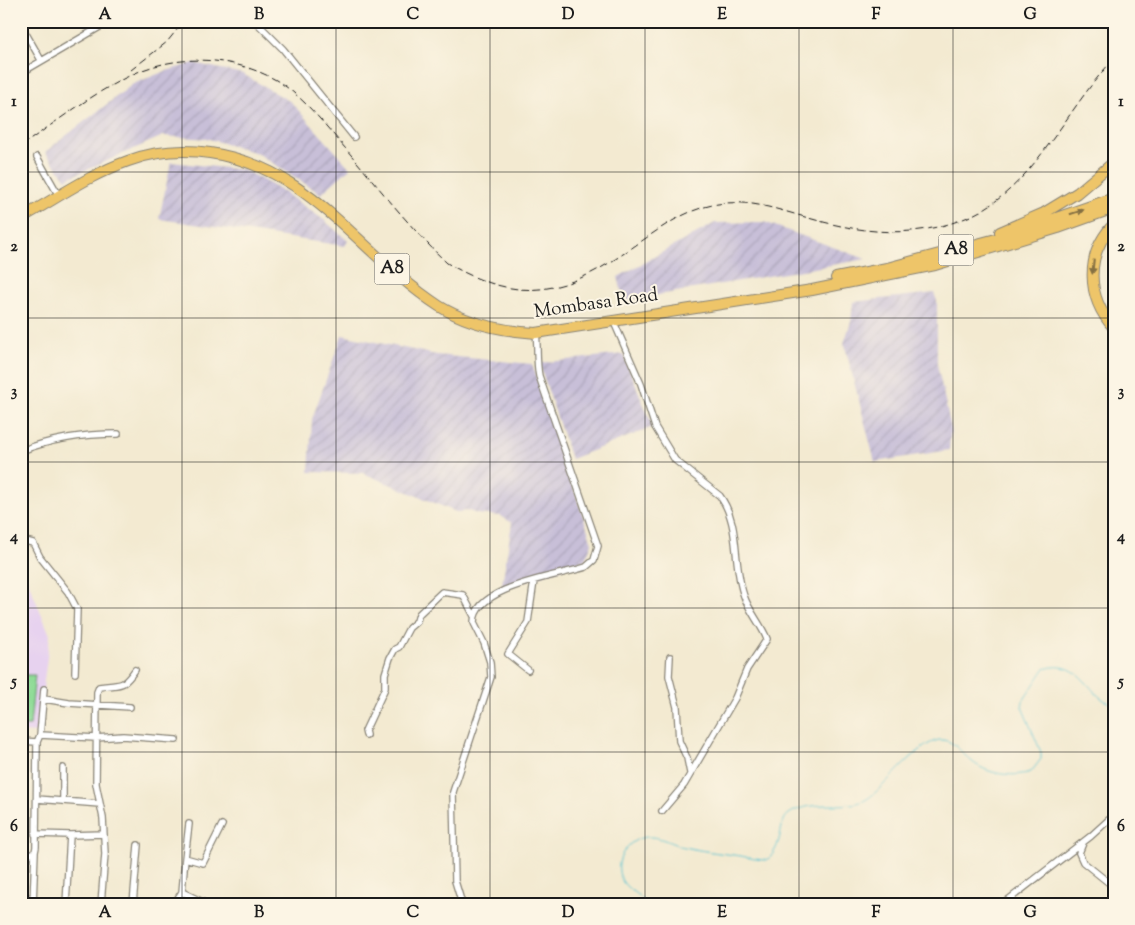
<svg xmlns="http://www.w3.org/2000/svg" width="1135" height="925" viewBox="0 0 1135 925" font-family="'Sorts Mill Goudy',serif">
<style>
.built{fill:#e7d2ef}
.industrial{fill:url(#industrial-furrows)}
.park{fill:#90db97;stroke:#567c5a}
.lines{fill:none;stroke-linecap:round;stroke-linejoin:round}
.stream{stroke:#57c3d1;stroke-width:1}
.minor-casing{stroke:#888376;stroke-width:8}
.trunk-casing{stroke:#888376;stroke-width:12}
.minor{stroke:#fff;stroke-width:5.5}
.trunk{stroke:#eec569;stroke-width:10}
.rail{stroke:#1c1c1c;stroke-width:1;stroke-dasharray:8 4;stroke-linecap:butt}
.oneway{fill:#857042}
.grid{fill:none;stroke:#1c1c1c;stroke-width:1;stroke-opacity:0.55}
.labels{text-anchor:middle;dominant-baseline:central;stroke-width:4;stroke-linejoin:round;paint-order:stroke}
.shield{fill:#fcf5e5;stroke:#5f5d58;stroke-width:1}
.shield-label{font-size:18px;font-weight:bold;fill:#1c1c1c}
.street-label{font-size:19px;fill:#1c1c1c;stroke:#fcf5e5}
.neatline{fill:none;stroke:#1c1c1c;stroke-width:2}
.grid-label{font-size:16px;text-anchor:middle;font-weight:bold;fill:#1c1c1c}
</style>
<defs>
<pattern id="industrial-furrows" width="10" height="10" patternUnits="userSpaceOnUse" patternTransform="scale(1.25)"><rect width="10" height="10" fill="#c8bfd8"/><path d="M-1 1l2-2M0 10L10 0M9 11l2-2" fill="none" stroke="#aba4b9"/></pattern>
</defs>
<rect width="100%" height="100%" fill="#fcf5e5"/>
<filter id="ink" filterUnits="userSpaceOnUse"><feTurbulence type="fractalNoise" baseFrequency=".02" numOctaves="2"/><feDisplacementMap in="SourceGraphic" scale="10" xChannelSelector="R" yChannelSelector="G"/><feConvolveMatrix kernelMatrix="1 2 1 2 8 2 1 2 1" color-interpolation-filters="sRGB"/></filter>
<filter id="wash" filterUnits="userSpaceOnUse"><feTurbulence type="fractalNoise" baseFrequency=".0096" numOctaves="4" result="noise"/><feDisplacementMap in="SourceGraphic" scale="20" xChannelSelector="R" yChannelSelector="G"/><feGaussianBlur stdDeviation="1.12" result="paint"/><feColorMatrix in="noise" values="0 0 0 0 0 0 0 0 0 0 0 0 0 0 0 0 0 1.4 0 .05"/><feComposite in="paint" operator="in"/></filter>
<g filter="url(#wash)">
<rect width="100%" height="100%" fill="#f3ead1"/>
<path class="built" d="M 21,573 L 25,574 L 50,635 L 37,733 L 21,732 Z"/>
<path class="industrial" d="M 194,63 L 243,74 L 291,102 L 350,168 L 321,194 L 257,153 L 209,139 L 163,136 L 66,179 L 45,152 L 133,84 L 163,72 Z
M 171,162 L 244,170 L 279,189 L 324,220 L 348,241 L 345,246 L 159,219 Z
M 764,222 L 866,259 L 624,301 L 618,277 L 715,223 Z
M 934,293 L 937,301 L 937,364 L 951,428 L 949,450 L 875,462 L 844,343 L 851,322 L 853,302 Z
M 342,335 L 437,355 L 532,364 L 592,543 L 585,560 L 501,590 L 512,523 L 501,516 L 477,514 L 469,511 L 456,512 L 363,473 L 309,472 L 312,419 Z
M 623,354 L 653,427 L 571,459 L 539,363 Z"/>
<path class="park" d="M 21,675 L 35,675 L 30,726 L 21,726 Z"/>
<g class="lines">
<path class="stream" d="M 646,904 C 640,893 624,890 620,876 C 614,858 630,836 650,837 C 660,837 671,843 680,846 C 700,851 720,853 741,856 C 750,858 758,860 767,860 C 784,846 778,821 789,814 C 811,798 848,811 867,799 C 886,787 922,737 943,740 C 954,741 962,753 970,760 C 986,774 1011,778 1031,772 L 1041,759 L 1041,752 L 1022,707 L 1023,701 L 1044,669 C 1083,656 1089,701 1114,704"/>
</g>
</g>
<g filter="url(#ink)">
<g class="lines">
<defs>
<path id="minor" d="M 255,21 L 283,49 L 354,137
M 21,25 L 41,60
M 21,73 L 110,21
M 37,157 L 59,196
M 613,320 L 641,384 L 655,427 L 675,460 L 720,496 C 741,525 732,563 744,596 C 749,611 761,624 767,639 L 747,669 L 735,698 L 684,785 L 662,811
M 21,451 C 51,439 86,434 118,434
M 21,540 L 33,543 L 40,557 L 68,592 L 77,609 L 75,673
M 670,657 L 669,676 L 677,707 L 679,741 L 687,758 L 690,773
M 528,670 L 508,654 L 528,622 L 534,581
M 44,699 L 69,703 L 130,707
M 40,735 L 96,738 L 123,736 L 176,740
M 366,735 L 365,731 L 385,688 L 385,674 L 390,658 L 395,649 L 399,647 L 409,628 L 417,621 L 419,614 L 442,592 L 463,595 L 474,616
M 21,741 L 37,742
M 37,799 L 100,804
M 63,801 L 63,768
M 35,834 L 70,835 L 66,904
M 70,835 L 104,834
M 1083,843 L 1079,853 L 1083,862 L 1114,887
M 21,858 L 35,852 L 36,847 L 37,742 L 40,735 L 44,689
M 185,858 L 189,824
M 182,892 L 185,858 L 203,863 L 222,825
M 21,897 L 33,898
M 102,901 L 127,904
M 33,904 L 35,852
M 101,904 L 105,854 L 103,818 L 96,784 L 97,692 L 99,687 C 120,683 121,690 135,670
M 133,904 L 138,845
M 174,904 L 182,892 L 207,904
M 462,904 L 455,881 L 453,792 L 491,677 L 490,662 L 484,643 L 474,623 C 473,586 559,576 586,567 L 594,560 L 598,546 L 539,376 C 536,361 538,347 536,333
M 1003,904 L 1091,836 L 1114,815"/>
<path id="trunk" d="M 21,218 C 57,198 89,175 128,161 C 155,151 182,149 210,153 C 311,167 359,254 439,306 C 468,324 503,331 536,333 L 812,290 L 935,265 L 1058,228 L 1114,208
M 1114,224 C 1085,254 1086,297 1114,328
M 1000,232 L 1044,213 L 1077,193 L 1114,162
M 836,278 L 887,268 L 996,239 L 1114,198"/>
</defs>
<use href="#minor" class="minor-casing"/>
<use href="#trunk" class="trunk-casing"/>
<use href="#minor" class="minor"/>
<use href="#trunk" class="trunk"/>
<path class="rail" d="M 131,70 L 167,42 L 184,21
M 21,146 C 59,120 98,89 140,71 C 183,54 235,57 276,80 C 301,95 320,119 339,141 C 374,181 408,226 447,263 C 522,307 569,293 636,245 C 662,227 686,209 718,204 C 748,199 776,209 805,217 C 860,233 914,240 968,217 C 1034,189 1065,109 1114,59"/>
</g>
<defs><path id="oneway-solid" d="M-6-.8H1V-3.2L6.5 0L1 3.2V.8H-6Z" transform="scale(1.25)"/></defs>
<g class="oneway">
<use href="#oneway-solid" transform="translate(1077 212) rotate(-18)"/>
<use href="#oneway-solid" transform="translate(1093 267) rotate(96)"/>
</g>
</g>
<path class="grid" d="M 182,21 L 182,904M 336,21 L 336,904M 490,21 L 490,904M 645,21 L 645,904M 799,21 L 799,904M 953,21 L 953,904M 21,172 L 1114,172M 21,318 L 1114,318M 21,462 L 1114,462M 21,608 L 1114,608M 21,752 L 1114,752"/>
<g class="labels">
<g class="shield">
<rect x="938.5" y="234.5" width="35" height="31" rx="4"/>
<rect x="374.5" y="253.5" width="35" height="31" rx="4"/>
</g>
<g class="shield-label">
<text x="956" y="250">A8</text>
<text x="392" y="269">A8</text>
</g>
<g class="street-label">
<text transform="translate(596 304) rotate(-8)">Mombasa Road</text>
</g>
</g>
<rect width="1135" height="925" fill="none" stroke="#fcf5e5" stroke-width="55"/>
<rect x="28" y="28" width="1080" height="870" class="neatline"/>
<g class="grid-label">
<text x="105" y="19">A</text>
<text x="259" y="19">B</text>
<text x="413" y="19">C</text>
<text x="568" y="19">D</text>
<text x="722" y="19">E</text>
<text x="876" y="19">F</text>
<text x="1030" y="19">G</text>
<text x="14" y="106">1</text>
<text x="1121" y="106">1</text>
<text x="14" y="251">2</text>
<text x="1121" y="251">2</text>
<text x="14" y="396">3</text>
<text x="1121" y="396">3</text>
<text x="14" y="541">4</text>
<text x="1121" y="541">4</text>
<text x="14" y="686">5</text>
<text x="1121" y="686">5</text>
<text x="14" y="831">6</text>
<text x="1121" y="831">6</text>
<text x="105" y="917">A</text>
<text x="259" y="917">B</text>
<text x="413" y="917">C</text>
<text x="568" y="917">D</text>
<text x="722" y="917">E</text>
<text x="876" y="917">F</text>
<text x="1030" y="917">G</text>
</g>
</svg>
